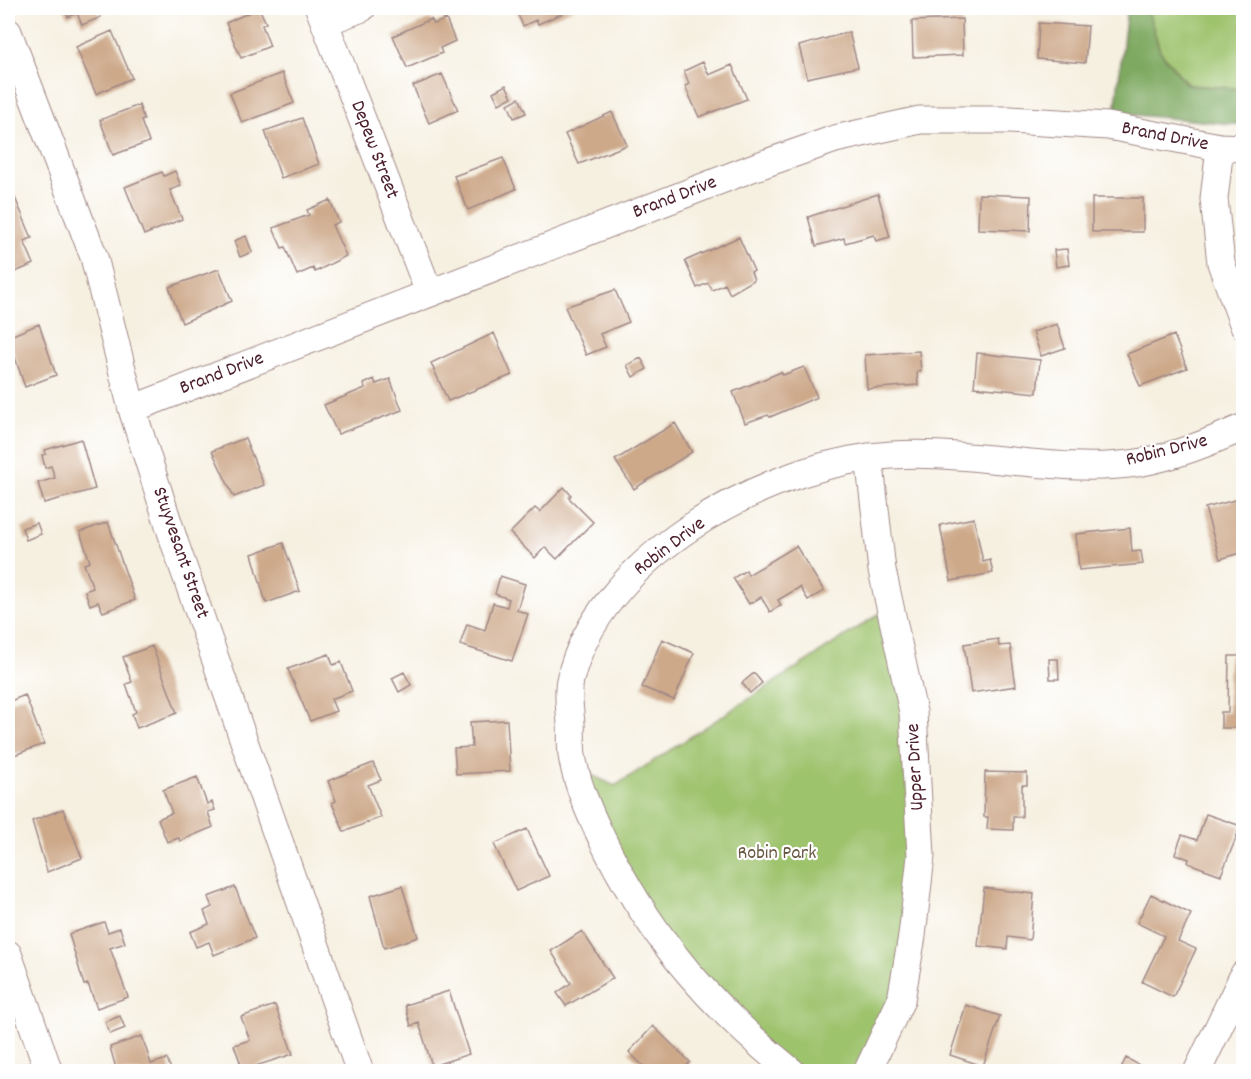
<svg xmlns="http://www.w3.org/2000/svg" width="1251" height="1079" viewBox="0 0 1251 1079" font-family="Dekko,sans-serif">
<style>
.green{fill:#9ec36d;stroke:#74714c;stroke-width:1.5}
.forest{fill:#7ea960;stroke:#646446;stroke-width:1.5}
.building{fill:#cda98a}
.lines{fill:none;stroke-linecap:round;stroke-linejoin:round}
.street-casing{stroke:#a08886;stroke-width:29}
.street{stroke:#fff;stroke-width:27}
.labels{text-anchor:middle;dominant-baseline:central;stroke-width:4.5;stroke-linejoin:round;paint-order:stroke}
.street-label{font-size:20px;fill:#4a1f2b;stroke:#fff}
.park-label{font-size:20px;fill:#675842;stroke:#fff}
</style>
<rect width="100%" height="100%" fill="#fff"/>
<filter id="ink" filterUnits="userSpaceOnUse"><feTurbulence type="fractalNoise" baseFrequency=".0167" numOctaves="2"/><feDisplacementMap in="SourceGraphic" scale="12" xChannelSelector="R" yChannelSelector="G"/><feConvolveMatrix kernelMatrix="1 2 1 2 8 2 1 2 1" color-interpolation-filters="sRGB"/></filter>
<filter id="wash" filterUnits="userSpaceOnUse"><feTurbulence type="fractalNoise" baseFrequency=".008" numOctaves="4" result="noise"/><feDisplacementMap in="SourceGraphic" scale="24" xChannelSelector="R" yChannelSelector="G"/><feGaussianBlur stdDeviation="1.35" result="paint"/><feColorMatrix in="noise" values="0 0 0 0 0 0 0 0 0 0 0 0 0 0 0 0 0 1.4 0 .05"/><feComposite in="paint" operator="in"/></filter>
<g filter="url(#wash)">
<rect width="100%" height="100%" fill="#f6f0e1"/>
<path class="green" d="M 1147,8 L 1243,8 L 1243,89 L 1188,85 L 1160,51 Z
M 882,612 L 913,712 L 912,936 L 867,1071 L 792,1071 L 665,945 L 581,770 L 615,786 Z"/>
<path class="forest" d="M 1127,8 L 1147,8 L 1160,51 L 1187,85 L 1243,89 L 1243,125 L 1115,113 Z"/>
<g id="blocks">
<path class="building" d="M 64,8 L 96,8 L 101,17 L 82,25 L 77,13 L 68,17 Z
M 259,8 L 266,23 L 262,25 L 270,46 L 241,58 L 226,23 Z
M 515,8 L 575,8 L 538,24 L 536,20 L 523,26 Z
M 431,19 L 434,24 L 446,19 L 455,41 L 440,48 L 442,53 L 407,68 L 393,36 Z
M 962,19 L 963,55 L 913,57 L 912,21 Z
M 1039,23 L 1088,26 L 1085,63 L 1037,59 Z
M 112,31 L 132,78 L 96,94 L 76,47 Z
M 849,32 L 858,67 L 807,78 L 799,46 Z
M 703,62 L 709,75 L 732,65 L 747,99 L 699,117 L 685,86 L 689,84 L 684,71 Z
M 282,73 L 294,103 L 242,123 L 230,93 Z
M 442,74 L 458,110 L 429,123 L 413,86 Z
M 506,85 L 512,97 L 499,104 L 493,92 Z
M 519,98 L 526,113 L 514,118 L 508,104 Z
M 139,105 L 144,120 L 141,121 L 149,142 L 113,155 L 100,120 Z
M 612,112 L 627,145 L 579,164 L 565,134 Z
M 302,118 L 319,164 L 281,178 L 265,131 Z
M 503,158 L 516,189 L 468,210 L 454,176 Z
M 175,171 L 181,186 L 170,190 L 182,219 L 144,235 L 125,187 L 162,172 L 164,176 Z
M 13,193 L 32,238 L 24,241 L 34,264 L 8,275 L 8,195 Z
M 878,194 L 890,237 L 876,241 L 874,235 L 845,243 L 844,238 L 816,246 L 808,217 Z
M 979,194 L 1031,196 L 1030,231 L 978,229 Z
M 1092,198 L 1143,198 L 1143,232 L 1092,232 Z
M 330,200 L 339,222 L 332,225 L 346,256 L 315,272 L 313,268 L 297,275 L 285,247 L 282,248 L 273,228 L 309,215 L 307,210 Z
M 246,236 L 252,252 L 240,257 L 234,241 Z
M 739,237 L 754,271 L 751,272 L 754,280 L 730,294 L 725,284 L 712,290 L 708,283 L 697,288 L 685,261 Z
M 1067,249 L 1069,265 L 1056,267 L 1054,250 Z
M 219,269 L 232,301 L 182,323 L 169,287 Z
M 615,290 L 629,322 L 600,334 L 606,347 L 586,355 L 565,307 Z
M 39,324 L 56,375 L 25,387 L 8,337 Z
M 1057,324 L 1065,348 L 1041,356 L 1033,332 Z
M 494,333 L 512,375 L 448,401 L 431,363 Z
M 1174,335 L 1187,368 L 1140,386 L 1127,354 Z
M 919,351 L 921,371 L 917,371 L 918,385 L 867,389 L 865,355 Z
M 977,353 L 1040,360 L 1037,393 L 974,387 Z
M 641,358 L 647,369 L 633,377 L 627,365 Z
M 804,367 L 817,397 L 770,417 L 768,415 L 745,423 L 733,392 L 781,372 L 783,375 Z
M 374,379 L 376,384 L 390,379 L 402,410 L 338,434 L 324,405 L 365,388 L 364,384 Z
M 675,423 L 692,452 L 634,489 L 615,460 Z
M 245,438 L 264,485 L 234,497 L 212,451 Z
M 81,439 L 95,489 L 44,503 L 38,483 L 55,478 L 51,466 L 45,468 L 42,455 L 46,454 L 45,450 Z
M 564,487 L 571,495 L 569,498 L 593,522 L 557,559 L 545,547 L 535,558 L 510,533 L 535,508 L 540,512 Z
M 1242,498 L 1244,552 L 1220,559 L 1205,508 Z
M 974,518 L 983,562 L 990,560 L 993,573 L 951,581 L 940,525 Z
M 108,522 L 135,600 L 103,612 L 98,602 L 90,605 L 85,591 L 93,588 L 84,564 L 90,562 L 80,532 Z
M 37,523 L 41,534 L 26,540 L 22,528 Z
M 1130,528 L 1132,552 L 1141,551 L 1143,564 L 1079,570 L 1076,534 Z
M 283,543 L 300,591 L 266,603 L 252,554 Z
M 796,546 L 824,591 L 808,600 L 800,587 L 778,600 L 781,605 L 770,612 L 761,597 L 749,604 L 733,578 L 746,570 L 748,575 Z
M 500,576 L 525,584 L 517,610 L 528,614 L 512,661 L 460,645 L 467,624 L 485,630 L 493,603 L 507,607 L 509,599 L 495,594 Z
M 662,639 L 694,653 L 674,700 L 642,687 Z
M 998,639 L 999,646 L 1010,645 L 1016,686 L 971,693 L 964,644 Z
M 152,646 L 177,713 L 137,728 L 132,714 L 136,712 L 126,684 L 132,682 L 123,657 Z
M 329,654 L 333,665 L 341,662 L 352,691 L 331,699 L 336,711 L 310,721 L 288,669 Z
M 1229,656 L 1244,656 L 1244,728 L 1221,728 L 1221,712 L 1228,712 Z
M 1049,659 L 1058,659 L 1059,679 L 1050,679 Z
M 404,672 L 411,685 L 399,692 L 392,678 Z
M 754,673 L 762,683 L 750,693 L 742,683 Z
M 25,695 L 44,744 L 9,757 L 8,702 Z
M 507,720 L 510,771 L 456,774 L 454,748 L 472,747 L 470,722 Z
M 373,763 L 381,780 L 368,785 L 381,817 L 344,832 L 332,803 L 336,801 L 328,781 Z
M 985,772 L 1027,773 L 1027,785 L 1022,785 L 1022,817 L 1013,817 L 1013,830 L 987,829 L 988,817 L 984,817 Z
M 197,777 L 207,804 L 212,802 L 215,810 L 208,812 L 213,827 L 180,841 L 179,838 L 167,842 L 158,819 L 172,813 L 163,790 Z
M 63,809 L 82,858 L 47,872 L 32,821 Z
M 1206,814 L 1241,826 L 1221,875 L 1188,863 L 1189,859 L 1175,854 L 1182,835 L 1197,840 Z
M 527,829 L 549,876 L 516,891 L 494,844 Z
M 402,886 L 418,937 L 384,948 L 370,896 Z
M 235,887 L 255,938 L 214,955 L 209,942 L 196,947 L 190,932 L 209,924 L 204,911 L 212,907 L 208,897 Z
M 984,888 L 1034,894 L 1030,940 L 1008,937 L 1007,949 L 978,946 Z
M 1151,894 L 1191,914 L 1178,941 L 1196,949 L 1173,997 L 1142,982 L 1164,936 L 1137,923 Z
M 104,922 L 108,932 L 120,928 L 125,943 L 110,948 L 128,997 L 97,1008 L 88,984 L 84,985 L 69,934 Z
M 582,931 L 613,978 L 566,1006 L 557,993 L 571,983 L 551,951 Z
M 449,991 L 469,1054 L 432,1066 L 419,1023 L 411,1026 L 405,1005 Z
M 275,1005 L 293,1054 L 243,1070 L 234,1045 L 250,1040 L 241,1017 Z
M 966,1005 L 1000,1016 L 983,1066 L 950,1055 Z
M 120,1016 L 125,1028 L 110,1034 L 105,1022 Z
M 653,1026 L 690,1062 L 681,1072 L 649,1072 L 629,1052 Z
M 142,1036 L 151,1064 L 167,1059 L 172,1072 L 117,1072 L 110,1047 Z
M 1126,1058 L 1141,1066 L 1138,1072 L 1119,1072 Z"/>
</g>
</g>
<g filter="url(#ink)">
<use href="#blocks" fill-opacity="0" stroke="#a08886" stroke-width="1.5"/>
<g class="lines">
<defs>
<path id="street" d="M 319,8 L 429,292
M 325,22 L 362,8
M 8,32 L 94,257 L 132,409 L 175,544 L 360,1072
M 1220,147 L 1214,199 L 1221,263 L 1244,326
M 132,409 L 752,168 L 835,139 L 920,120 L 1010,120 L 1108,126 L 1220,147 L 1244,148
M 8,954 L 49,1072
M 792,1072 C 713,1008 656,944 609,853 C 595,825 579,792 573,761 C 570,749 572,736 571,724 C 570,710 567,693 570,680 C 598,560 756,472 870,457 C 959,445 1052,476 1137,463 C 1174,457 1210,442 1244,427
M 867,1072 L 901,1000 L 912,936 L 921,856 L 913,712 L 882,570 L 869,457
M 1197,1072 L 1244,974"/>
</defs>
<use href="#street" class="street-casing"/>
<use href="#street" class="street"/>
</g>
</g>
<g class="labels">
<g class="street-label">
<text transform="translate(1165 137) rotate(11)">Brand Drive</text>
<text transform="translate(374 150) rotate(69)">Depew Street</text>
<text transform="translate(675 198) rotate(-21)">Brand Drive</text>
<text transform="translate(222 374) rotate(-21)">Brand Drive</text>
<text transform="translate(1167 451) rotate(-14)">Robin Drive</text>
<text transform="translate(670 547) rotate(-37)">Robin Drive</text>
<text transform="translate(180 553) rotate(71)">Stuyvesant Street</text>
<text transform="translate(916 767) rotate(-93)">Upper Drive</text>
</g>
<g class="park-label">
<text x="777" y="854">Robin Park</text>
</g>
</g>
<rect width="1251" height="1079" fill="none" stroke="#fff" stroke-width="30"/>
</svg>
